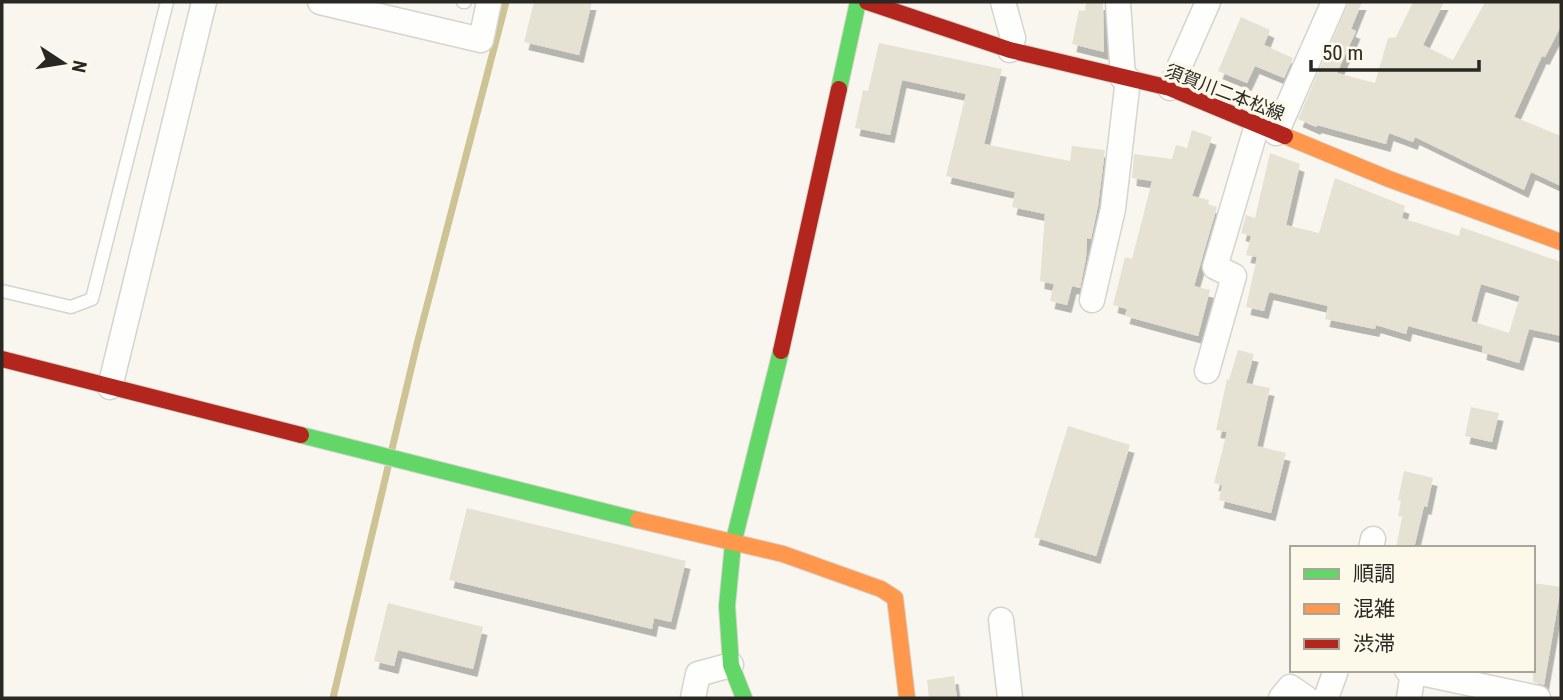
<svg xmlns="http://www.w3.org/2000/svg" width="1563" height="700" viewBox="0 0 1563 700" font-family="'Roboto Condensed','Noto Sans JP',sans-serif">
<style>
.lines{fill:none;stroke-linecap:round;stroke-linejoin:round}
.stream{stroke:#cdc395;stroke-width:7}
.building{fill:#e6e2d3;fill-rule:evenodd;filter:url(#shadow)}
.lane-casing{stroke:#d5d4ce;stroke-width:15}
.street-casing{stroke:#d5d4ce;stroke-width:27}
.fast-casing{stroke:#d5d4ce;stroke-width:18}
.slow-casing{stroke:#d5d4ce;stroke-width:18}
.jam-casing{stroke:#d5d4ce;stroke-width:18}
.lane{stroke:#fefefd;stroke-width:12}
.street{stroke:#fefefd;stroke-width:24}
.fast{stroke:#63d668;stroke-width:16}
.slow{stroke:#ff974d;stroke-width:16}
.jam{stroke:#b3261e;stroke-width:16}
.labels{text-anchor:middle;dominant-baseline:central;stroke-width:7;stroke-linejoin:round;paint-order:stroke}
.street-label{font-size:18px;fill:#292823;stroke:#fcf9eb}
</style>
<defs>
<filter id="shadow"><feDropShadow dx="4.5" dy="8" stdDeviation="0" flood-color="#0004"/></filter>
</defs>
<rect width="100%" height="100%" fill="#f8f6ef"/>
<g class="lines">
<path class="stream" d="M 392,449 L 417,344 L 506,2
M 333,698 L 388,467"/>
</g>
<path class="building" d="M 534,2 L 592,2 L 579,55 L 524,42 Z
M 1086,2 L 1103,2 L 1104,52 L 1072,44 L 1079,10 L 1085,11 Z
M 1349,2 L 1362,2 L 1351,29 L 1356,31 L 1337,73 L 1375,83 L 1388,38 L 1396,37 L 1413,2 L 1444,2 L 1423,45 L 1453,60 L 1485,2 L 1561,2 L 1561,26 L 1545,57 L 1542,56 L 1514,117 L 1561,136 L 1561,186 L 1531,172 L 1524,190 L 1415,137 L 1413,142 L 1389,133 L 1386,144 L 1317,125 L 1316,127 L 1298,119 Z
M 1241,17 L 1270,30 L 1264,45 L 1293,58 L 1284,78 L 1255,66 L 1247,83 L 1218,71 Z
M 879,43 L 1002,69 L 984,144 L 1070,161 L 1072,146 L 1105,150 L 1098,206 L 1091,239 L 1087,238 L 1086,258 L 1080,288 L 1072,286 L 1067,305 L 1050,301 L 1054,284 L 1040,281 L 1045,214 L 1012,207 L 1015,192 L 946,176 L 966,94 L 902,80 L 890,135 L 855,128 L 863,90 L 868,91 Z
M 1192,130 L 1212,137 L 1192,196 L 1209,200 L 1208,204 L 1217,207 L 1194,286 L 1210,290 L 1198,336 L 1125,316 L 1127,309 L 1113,305 L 1125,257 L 1132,259 L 1152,181 L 1132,178 L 1134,154 L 1172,159 L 1176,145 L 1187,148 Z
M 1270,153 L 1300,164 L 1286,225 L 1319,233 L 1335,178 L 1405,206 L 1402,218 L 1459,236 L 1461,227 L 1561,262 L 1561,336 L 1529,329 L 1519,363 L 1482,352 L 1483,346 L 1408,326 L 1406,334 L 1376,325 L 1375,329 L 1325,319 L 1328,306 L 1269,292 L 1264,311 L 1246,307 L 1257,257 L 1246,255 L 1251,236 L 1241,233 L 1246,215 L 1255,218 ZM 1481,284 L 1520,296 L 1509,333 L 1471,321 Z
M 1238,350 L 1254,354 L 1246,383 L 1270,388 L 1257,446 L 1286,453 L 1271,513 L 1219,500 L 1222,485 L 1214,483 L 1227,432 L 1216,430 L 1227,379 L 1229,380 Z
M 1471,407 L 1499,413 L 1492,442 L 1465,436 Z
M 1068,426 L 1130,445 L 1096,556 L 1034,537 Z
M 1404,471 L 1433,478 L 1427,507 L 1424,506 L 1414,548 L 1396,548 L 1402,517 L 1398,516 L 1401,501 L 1398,500 Z
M 467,508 L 686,561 L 671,622 L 654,618 L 652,629 L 449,580 Z
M 1533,583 L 1561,587 L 1544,685 L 1533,682 Z
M 388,603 L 483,627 L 473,669 L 398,650 L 394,666 L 374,661 Z
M 954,676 L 957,698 L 929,698 L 927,680 Z"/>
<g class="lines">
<defs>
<path id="lane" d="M 463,2 L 465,2
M 2,291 L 71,307 L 92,299 L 167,2"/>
<path id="street" d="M 320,2 L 481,40 L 489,2
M 1003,2 L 1013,38 L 1010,50
M 1118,2 L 1123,78
M 1170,88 L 1208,2
M 1276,133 L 1334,2
M 1092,300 L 1113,209 L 1128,79
M 1207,371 L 1234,276 L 1215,267 L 1257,125
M 110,387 L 204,2
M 1371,548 L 1373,539
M 1001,620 L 1010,698
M 1407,670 L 1538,698
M 693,698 L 698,674 L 731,665
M 1281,698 L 1290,687 L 1306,698
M 1326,698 L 1336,670
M 1409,698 L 1413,672"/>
<path id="fast" d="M 839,89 L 858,2
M 301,435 L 638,520
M 744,698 L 731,665 L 727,606 L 733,544 L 781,351"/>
<path id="slow" d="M 1285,136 L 1389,179 L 1561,242
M 638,520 L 783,554 L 881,589 L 895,598 L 907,698"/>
<path id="jam" d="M 867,2 L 1010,50 L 1170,88 L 1285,136
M 781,351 L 839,89
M 2,359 L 301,435"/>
</defs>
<use href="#lane" class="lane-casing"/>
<use href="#street" class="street-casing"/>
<use href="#fast" class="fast-casing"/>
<use href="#slow" class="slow-casing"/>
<use href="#jam" class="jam-casing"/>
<use href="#lane" class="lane"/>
<use href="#street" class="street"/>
<use href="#fast" class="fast"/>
<use href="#slow" class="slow"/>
<use href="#jam" class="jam"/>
</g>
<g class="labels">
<g class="street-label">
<text transform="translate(1225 92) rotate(21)">須賀川二本松線</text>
</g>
</g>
<rect width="1563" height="700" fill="none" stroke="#292823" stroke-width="7"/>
<rect x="1290" y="546" width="245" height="126" fill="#fcf9eb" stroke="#a8a59b" stroke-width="2"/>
<rect x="1304" y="569" width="35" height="10" fill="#63d668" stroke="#a8a59b" stroke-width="2"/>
<text x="1353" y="581" font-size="21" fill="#292823">順調</text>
<rect x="1304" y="604" width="35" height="10" fill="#ff974d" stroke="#a8a59b" stroke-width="2"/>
<text x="1353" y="616" font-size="21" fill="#292823">混雑</text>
<rect x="1304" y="639" width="35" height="10" fill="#b3261e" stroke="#a8a59b" stroke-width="2"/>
<text x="1353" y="651" font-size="21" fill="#292823">渋滞</text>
<g transform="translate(63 63) rotate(102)" stroke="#fcf9eb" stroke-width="5" paint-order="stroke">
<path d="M0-5L12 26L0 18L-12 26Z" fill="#292823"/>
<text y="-10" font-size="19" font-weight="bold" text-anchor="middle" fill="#292823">N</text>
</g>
<path d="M1311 60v10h168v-10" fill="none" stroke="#292823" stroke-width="3.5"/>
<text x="1322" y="60" font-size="21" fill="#292823" stroke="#fcf9eb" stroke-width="5" paint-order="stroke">50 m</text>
</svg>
